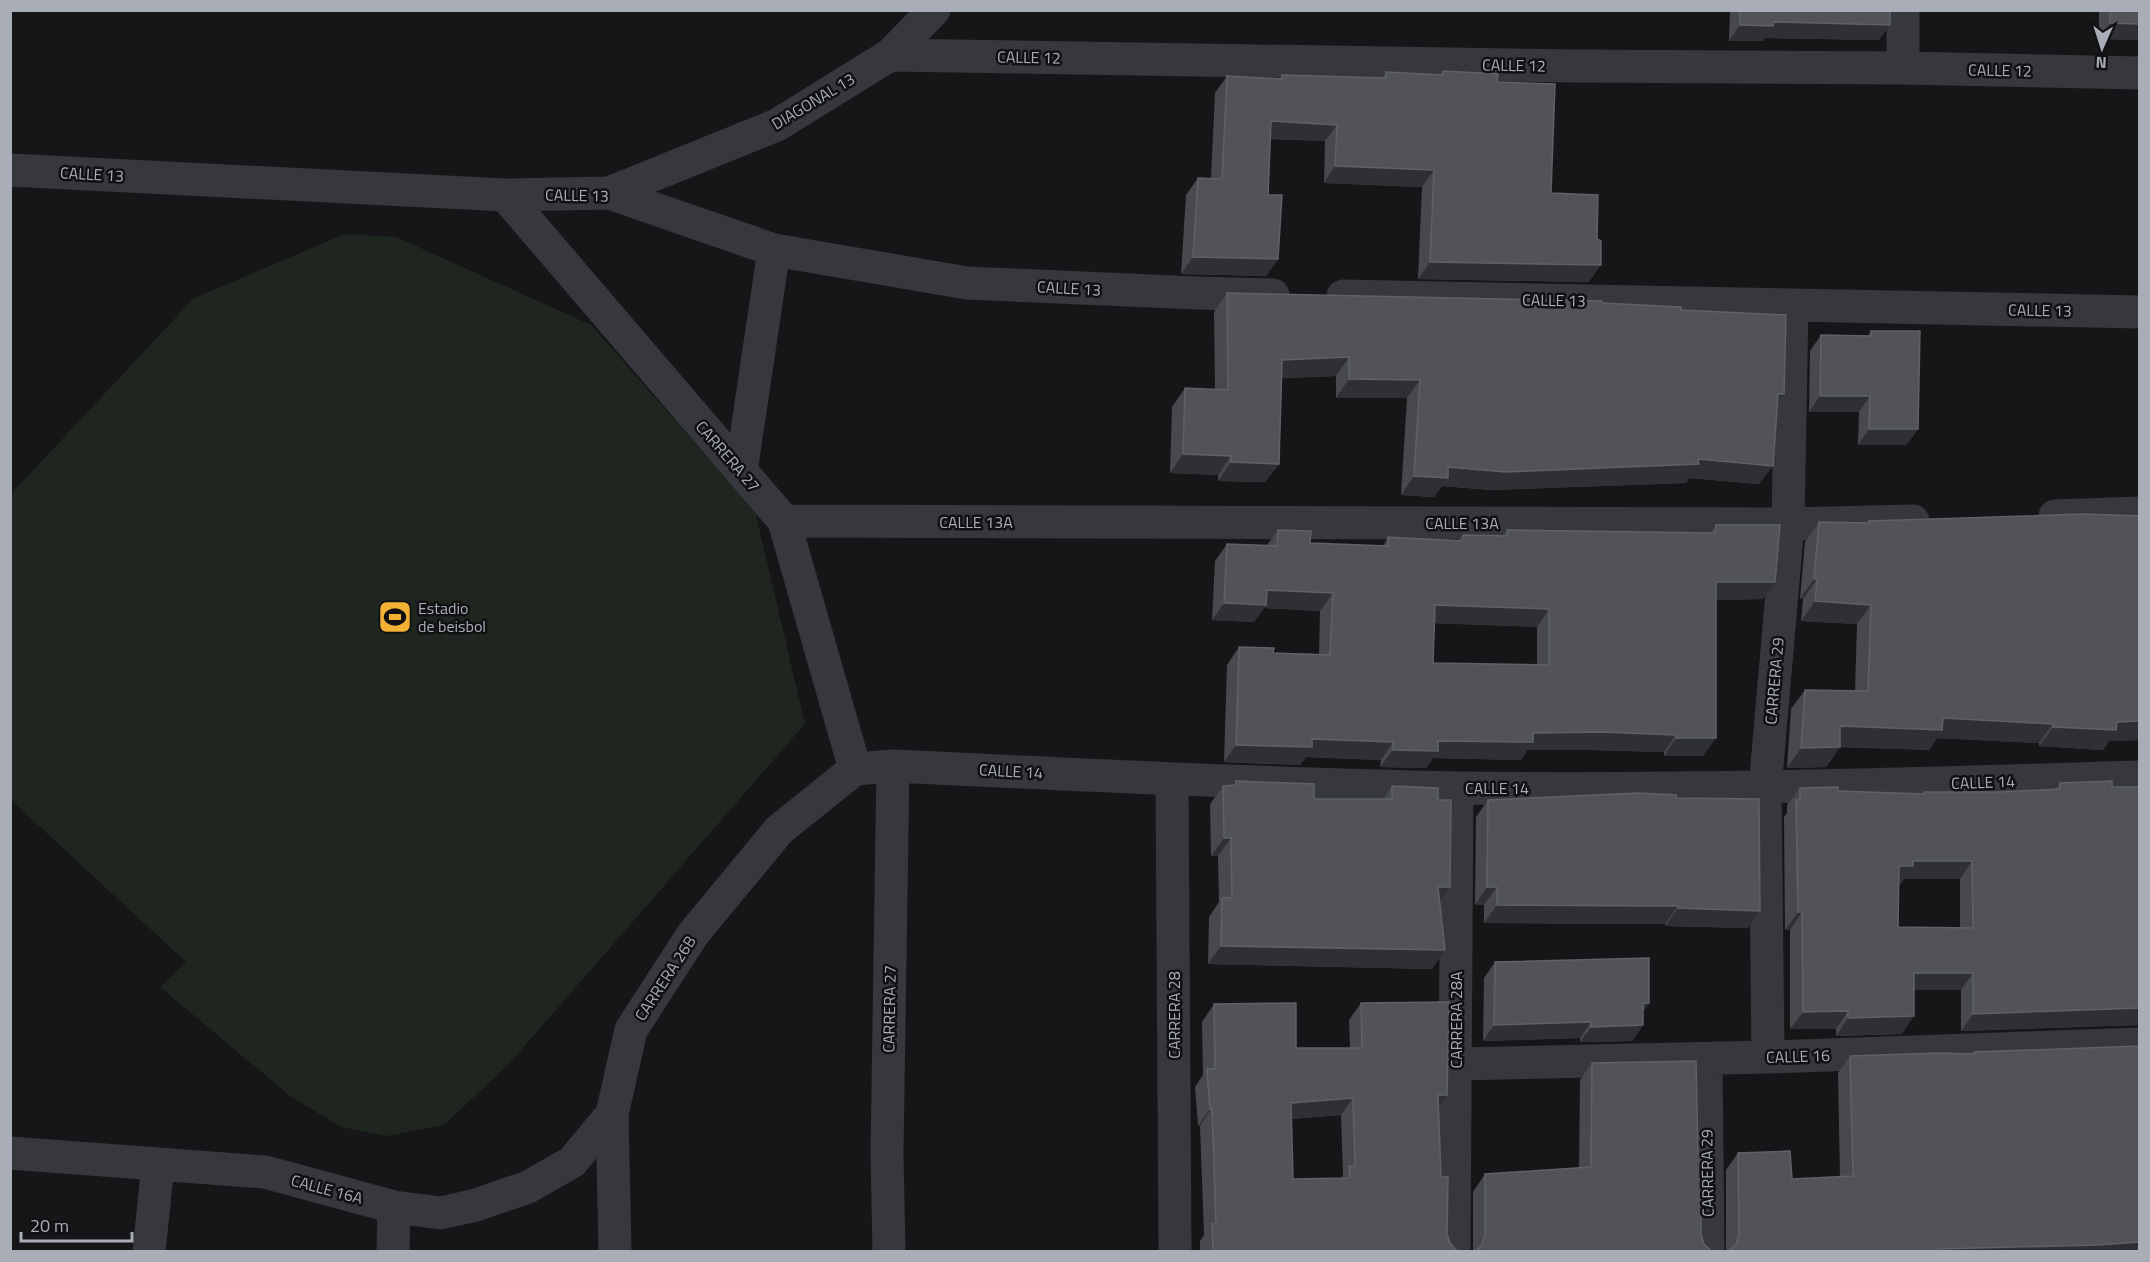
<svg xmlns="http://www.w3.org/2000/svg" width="2150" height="1262" viewBox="0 0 2150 1262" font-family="'Titillium Web',sans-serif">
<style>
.green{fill:#1e261f}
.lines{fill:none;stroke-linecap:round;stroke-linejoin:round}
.minor{stroke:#37383d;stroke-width:33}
.wall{fill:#47494d;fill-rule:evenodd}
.shaded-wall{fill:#2f3033}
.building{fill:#525359;stroke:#5f6168;stroke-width:1.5;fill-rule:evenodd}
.labels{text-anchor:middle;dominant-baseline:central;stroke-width:5;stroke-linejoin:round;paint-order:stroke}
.street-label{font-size:16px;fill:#a8adb8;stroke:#111113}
.poi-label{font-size:16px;fill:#a8adb8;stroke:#111113;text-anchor:start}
</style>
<rect width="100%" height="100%" fill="#161618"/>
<path class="green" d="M 345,234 L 396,237 L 591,325 L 755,511 L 805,724 L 508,1065 L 444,1125 L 387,1136 L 341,1127 L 290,1096 L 160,987 L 186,962 L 11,800 L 10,495 L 194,298 Z"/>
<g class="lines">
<path class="minor" d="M 890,55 L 1575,66 L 1903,68 L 2140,73
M 1903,68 L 1903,10
M 10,170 L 505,195 L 609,193 L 774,250 L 967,283 L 1197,293 L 1273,295
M 609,193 L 777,125 L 890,55 L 934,10
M 505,195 L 784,521 L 855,769
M 1343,296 L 2140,312
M 741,471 L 774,250
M 2055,516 L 2140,513
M 784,521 L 1788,524 L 1913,521
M 855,769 L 893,766 C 1081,775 1269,784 1457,788 C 1684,791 1912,784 2140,777
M 1172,779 L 1175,1252
M 1768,1057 L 1765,788 L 1788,524 L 1792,306
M 1706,1059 L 1708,1252
M 1456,1064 L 1768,1057 L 2140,1044
M 10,1153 L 265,1172 L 394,1207 L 441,1213 L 476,1205 L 528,1187 L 572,1162 L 612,1114
M 149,1252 L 158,1164
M 393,1252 L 394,1207
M 615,1252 L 612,1114 L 631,1030 L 693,934 L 779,830 L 855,769
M 889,1252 L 887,1153 L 893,766
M 1454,1252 L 1457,788"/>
</g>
<path class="wall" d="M 1730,10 L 1890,10 L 1879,40 L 1765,38 L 1763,41 L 1729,41 Z
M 2099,10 L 2139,10 L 2139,40 L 2099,39 Z
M 1443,71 L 1497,82 L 1551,193 L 1589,282 L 1418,279 L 1422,187 L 1324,183 L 1325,141 L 1270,139 L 1268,195 L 1278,259 L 1266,276 L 1181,274 L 1186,195 L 1198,178 L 1211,178 L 1215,93 L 1227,76 L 1279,79 L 1282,75 L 1382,78 L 1386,72 L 1441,74 Z
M 1227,293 L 1602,303 L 1681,310 L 1784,394 L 1777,404 L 1759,484 L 1689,478 L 1686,483 L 1492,490 L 1442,486 L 1434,497 L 1401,495 L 1407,398 L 1336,398 L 1336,376 L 1282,378 L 1279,464 L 1265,482 L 1218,481 L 1218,475 L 1170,473 L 1172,407 L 1185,388 L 1215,390 L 1214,312 Z
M 1871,331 L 1918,429 L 1906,445 L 1858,445 L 1859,412 L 1809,412 L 1810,351 L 1821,335 L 1868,336 Z
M 2139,513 L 2139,740 L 2109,741 L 2103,750 L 2039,746 L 2039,743 L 1937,738 L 1929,750 L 1840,747 L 1826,767 L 1787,768 L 1791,709 L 1805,690 L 1855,691 L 1857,624 L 1801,621 L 1803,599 L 1800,599 L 1805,542 L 1819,522 L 1868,523 L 1869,521 L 2137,516 Z
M 1716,525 L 1763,599 L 1716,600 L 1703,756 L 1664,756 L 1664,752 L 1590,750 L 1527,750 L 1521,760 L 1433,758 L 1426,768 L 1380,767 L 1381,760 L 1306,757 L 1300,765 L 1224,762 L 1227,665 L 1239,647 L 1273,653 L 1319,654 L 1320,611 L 1264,608 L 1254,622 L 1212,620 L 1215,561 L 1227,544 L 1267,545 L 1278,530 L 1310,543 L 1383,546 L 1388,537 L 1458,541 L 1463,535 L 1503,536 L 1507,530 L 1710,533 ZM 1435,623 L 1537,627 L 1537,665 L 1433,663 Z
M 1236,781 L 1314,799 L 1383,799 L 1392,786 L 1440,901 L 1445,950 L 1432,969 L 1208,964 L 1209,917 L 1219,902 L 1218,856 L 1211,856 L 1210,804 L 1223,786 L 1233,785 Z
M 2060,783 L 2112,787 L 2139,1025 L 1961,1031 L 1961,990 L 1914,990 L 1902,1034 L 1836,1036 L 1836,1029 L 1790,1029 L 1790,930 L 1785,930 L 1784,817 L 1787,813 L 1787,805 L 1800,788 L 1838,791 L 1923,794 L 1924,792 L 2000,792 L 2055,790 ZM 1904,879 L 1960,879 L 1960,928 L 1898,927 L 1899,884 L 1901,884 Z
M 1676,798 L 1748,928 L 1665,926 L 1665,924 L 1484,923 L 1484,905 L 1475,905 L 1476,817 L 1488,800 Z
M 1495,962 L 1649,1003 L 1643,1012 L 1643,1025 L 1632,1041 L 1580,1042 L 1580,1038 L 1483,1041 L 1484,978 Z
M 1361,1003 L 1447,1095 L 1439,1107 L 1441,1177 L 1447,1234 L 1450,1243 L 1456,1250 L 1460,1251 L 1200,1251 L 1200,1241 L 1204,1235 L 1200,1126 L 1198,1126 L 1195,1087 L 1203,1075 L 1202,1022 L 1214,1004 L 1296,1048 L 1350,1048 L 1349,1020 ZM 1341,1115 L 1343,1176 L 1341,1178 L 1293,1179 L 1291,1119 Z
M 1974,1052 L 2139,1251 L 1726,1251 L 1726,1170 L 1738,1153 L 1792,1179 L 1840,1177 L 1838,1073 L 1850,1056 L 1972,1054 Z
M 1592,1063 L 1698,1154 L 1701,1235 L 1704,1244 L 1711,1251 L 1473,1251 L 1473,1192 L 1485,1174 L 1579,1168 L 1580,1080 Z"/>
<path class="shaded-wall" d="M 1774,22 L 1890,25 L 1879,40 L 1765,38 L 1763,41 L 1729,41 L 1740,25 Z
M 2110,23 L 2139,24 L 2139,40 L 2099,39 Z
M 1271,121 L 1337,125 L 1325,141 L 1259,138 Z
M 1335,166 L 1434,170 L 1422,187 L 1324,183 Z
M 1193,257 L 1278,259 L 1266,276 L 1181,274 Z
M 1430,262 L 1601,265 L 1589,282 L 1418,279 Z
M 1349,357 L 1336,376 L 1269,379 L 1282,360 Z
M 1349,379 L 1420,380 L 1407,398 L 1336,398 Z
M 1778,394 L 1784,394 L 1771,412 Z
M 1820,396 L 1870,396 L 1859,412 L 1809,412 Z
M 1869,429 L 1918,429 L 1906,445 L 1858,445 Z
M 1183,454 L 1231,456 L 1218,475 L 1170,473 Z
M 1698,459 L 1773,466 L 1759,484 L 1689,478 L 1686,483 L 1492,490 L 1442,486 L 1434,497 L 1401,495 L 1414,476 L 1448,467 Z
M 1231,462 L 1279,464 L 1265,482 L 1218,481 Z
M 1814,579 L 1817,579 L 1803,599 L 1800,599 Z
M 1716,582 L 1775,582 L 1763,599 L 1704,600 Z
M 1267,590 L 1333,593 L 1320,611 L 1264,608 L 1254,622 L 1212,620 L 1224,603 Z
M 1815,601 L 1871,605 L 1857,624 L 1801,621 Z
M 1435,605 L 1549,609 L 1537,627 L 1423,623 Z
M 1943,718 L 2053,724 L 2039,743 L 1937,738 L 1929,750 L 1826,746 L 1840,726 Z
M 2139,721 L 2139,740 L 2109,741 L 2103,750 L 2039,746 L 2053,727 Z
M 1603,732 L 1676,735 L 1664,752 L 1590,750 L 1527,750 L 1521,760 L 1433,758 L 1426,768 L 1380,767 L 1393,750 L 1438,741 L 1533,733 Z
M 1676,738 L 1716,738 L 1703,756 L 1664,756 Z
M 1312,739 L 1393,742 L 1381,760 L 1306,757 L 1300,765 L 1224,762 L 1236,745 Z
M 1840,747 L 1826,767 L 1787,768 L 1801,748 Z
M 1224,838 L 1231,838 L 1218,856 L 1211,856 Z
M 1913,861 L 1972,861 L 1960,879 L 1904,879 L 1901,884 L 1887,883 L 1899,866 Z
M 1438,887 L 1450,887 L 1437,905 Z
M 1487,887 L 1497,887 L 1484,905 L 1475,905 Z
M 1497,905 L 1678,906 L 1665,924 L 1484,923 Z
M 1678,908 L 1760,911 L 1748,928 L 1665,926 Z
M 1798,912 L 1802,912 L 1790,930 L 1785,930 Z
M 1221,946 L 1445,950 L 1432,969 L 1208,964 Z
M 1914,973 L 1973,973 L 1961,990 L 1901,990 Z
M 1643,1003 L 1649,1003 L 1637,1019 Z
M 2139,1008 L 2139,1025 L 1961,1031 L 1973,1014 Z
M 1848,1011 L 1836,1029 L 1790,1029 L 1803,1012 Z
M 1914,1016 L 1902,1034 L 1836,1036 L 1848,1018 Z
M 1591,1022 L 1580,1038 L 1483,1041 L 1494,1025 Z
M 1643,1025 L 1632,1041 L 1580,1042 L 1591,1027 Z
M 1438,1095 L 1447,1095 L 1435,1112 Z
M 1353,1098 L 1341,1115 L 1278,1120 L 1291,1103 Z
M 1212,1108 L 1200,1126 L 1198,1126 L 1210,1109 Z
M 2139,1242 L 2139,1251 L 1936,1251 L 1938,1249 Z"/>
<path class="building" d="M 1740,10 L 1890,10 L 1890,25 L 1774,22 L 1773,26 L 1740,25 Z
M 2110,10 L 2139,10 L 2139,24 L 2110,23 Z
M 1443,71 L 1498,74 L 1497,82 L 1555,84 L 1551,193 L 1598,195 L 1597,239 L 1601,241 L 1601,265 L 1430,262 L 1434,170 L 1335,166 L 1337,125 L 1271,121 L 1268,195 L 1282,195 L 1278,259 L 1193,257 L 1198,178 L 1222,179 L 1227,76 L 1282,79 L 1282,75 L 1386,78 L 1386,72 L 1443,75 Z
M 1227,293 L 1602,301 L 1602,303 L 1681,307 L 1681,310 L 1786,315 L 1784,394 L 1778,394 L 1773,466 L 1698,459 L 1699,464 L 1505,472 L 1448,467 L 1448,478 L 1414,476 L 1420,380 L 1349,379 L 1349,357 L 1282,360 L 1279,464 L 1231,462 L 1231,456 L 1183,454 L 1185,388 L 1228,390 Z
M 1871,331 L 1920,331 L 1918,429 L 1869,429 L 1870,396 L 1820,396 L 1821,335 L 1871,336 Z
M 2084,514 L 2139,516 L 2139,721 L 2117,722 L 2116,730 L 2053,727 L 2053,724 L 1943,718 L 1942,730 L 1840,726 L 1840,747 L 1801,748 L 1805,690 L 1868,691 L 1871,605 L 1815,601 L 1817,579 L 1814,579 L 1819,522 L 1869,523 L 1869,521 Z
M 1716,525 L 1780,525 L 1775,582 L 1716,582 L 1716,738 L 1676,738 L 1676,735 L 1603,732 L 1533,733 L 1533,742 L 1438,741 L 1438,751 L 1393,750 L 1393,742 L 1312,739 L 1312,747 L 1236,745 L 1239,647 L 1274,648 L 1273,653 L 1330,655 L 1333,593 L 1267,590 L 1266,605 L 1224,603 L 1227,544 L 1277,546 L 1278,530 L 1311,531 L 1310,543 L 1388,546 L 1388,537 L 1462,541 L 1463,535 L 1507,536 L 1507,530 L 1715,533 ZM 1435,605 L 1549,609 L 1549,665 L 1433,663 Z
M 1236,781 L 1314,784 L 1314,799 L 1392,799 L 1392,786 L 1438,788 L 1438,800 L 1451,800 L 1450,887 L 1438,887 L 1445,950 L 1221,946 L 1222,898 L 1232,898 L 1231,838 L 1224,838 L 1223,786 L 1236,785 Z
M 2112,781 L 2112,787 L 2139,787 L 2139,1008 L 1973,1014 L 1973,973 L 1914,973 L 1914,1016 L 1848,1018 L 1848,1011 L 1803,1012 L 1802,912 L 1798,912 L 1796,800 L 1800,800 L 1800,788 L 1838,787 L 1838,791 L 1924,794 L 1924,792 L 2000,792 L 2060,789 L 2060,783 ZM 1913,861 L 1972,861 L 1973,928 L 1898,927 L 1899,866 L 1913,866 Z
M 1638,793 L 1676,795 L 1676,798 L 1759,799 L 1760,911 L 1678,908 L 1678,906 L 1497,905 L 1497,887 L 1487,887 L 1488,800 Z
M 1649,958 L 1649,1003 L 1643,1003 L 1643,1025 L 1591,1027 L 1591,1022 L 1494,1025 L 1495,962 Z
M 1449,1002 L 1447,1095 L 1438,1095 L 1441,1177 L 1448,1177 L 1447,1234 L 1450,1243 L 1456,1250 L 1460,1251 L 1213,1251 L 1212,1224 L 1216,1224 L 1212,1108 L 1210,1109 L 1207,1069 L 1215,1069 L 1214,1004 L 1296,1003 L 1296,1048 L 1362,1048 L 1361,1003 ZM 1353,1098 L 1355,1166 L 1349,1166 L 1350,1178 L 1293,1179 L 1291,1103 Z
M 2139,1046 L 2139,1242 L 2097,1245 L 1938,1249 L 1938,1251 L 1726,1251 L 1730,1250 L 1736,1244 L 1739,1235 L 1738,1153 L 1790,1151 L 1792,1179 L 1853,1176 L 1850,1056 L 1938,1053 L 1974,1054 L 1974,1052 Z
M 1696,1061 L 1698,1154 L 1701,1154 L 1701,1235 L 1704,1244 L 1711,1251 L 1714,1251 L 1472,1251 L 1476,1251 L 1482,1245 L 1485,1235 L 1485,1174 L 1591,1167 L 1592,1063 Z"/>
<defs>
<symbol id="stadium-square" viewBox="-11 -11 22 22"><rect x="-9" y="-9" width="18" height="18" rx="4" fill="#f2b134" stroke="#111113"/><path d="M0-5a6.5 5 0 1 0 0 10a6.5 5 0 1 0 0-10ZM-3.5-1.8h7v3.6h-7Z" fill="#111"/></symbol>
</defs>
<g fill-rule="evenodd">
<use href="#stadium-square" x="376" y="598" width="38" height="38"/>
</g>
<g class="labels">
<g class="street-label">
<text transform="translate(1029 57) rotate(1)">CALLE 12</text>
<text transform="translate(1514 65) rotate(1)">CALLE 12</text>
<text transform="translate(2000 70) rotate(1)">CALLE 12</text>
<text transform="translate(813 101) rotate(-31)">DIAGONAL 13</text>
<text transform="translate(92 174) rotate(3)">CALLE 13</text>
<text transform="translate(577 195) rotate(1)">CALLE 13</text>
<text transform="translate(1069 288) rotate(3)">CALLE 13</text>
<text transform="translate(1554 300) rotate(1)">CALLE 13</text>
<text transform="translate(2040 310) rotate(1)">CALLE 13</text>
<text transform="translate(728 456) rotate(49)">CARRERA 27</text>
<text x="976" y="522">CALLE 13A</text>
<text x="1462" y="523">CALLE 13A</text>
<text transform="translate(1774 681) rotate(-85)">CARRERA 29</text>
<text transform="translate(1011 771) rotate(3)">CALLE 14</text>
<text transform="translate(1983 782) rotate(-2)">CALLE 14</text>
<text x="1497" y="788">CALLE 14</text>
<text transform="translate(665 978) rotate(-57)">CARRERA 26B</text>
<text transform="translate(889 1009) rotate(-89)">CARRERA 27</text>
<text transform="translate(1174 1015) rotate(-90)">CARRERA 28</text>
<text transform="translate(1456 1020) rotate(-90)">CARRERA 28A</text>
<text transform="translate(1798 1056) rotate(-2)">CALLE 16</text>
<text transform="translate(1707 1173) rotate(-91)">CARRERA 29</text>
<text transform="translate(327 1189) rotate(15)">CALLE 16A</text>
</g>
<g class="poi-label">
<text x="418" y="608">Estadio<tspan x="418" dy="18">de beisbol</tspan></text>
</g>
</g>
<rect width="2150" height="1262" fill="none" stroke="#a8adb8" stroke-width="24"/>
<g transform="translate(2102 48) rotate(183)" stroke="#111113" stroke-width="4.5" paint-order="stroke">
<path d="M0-4.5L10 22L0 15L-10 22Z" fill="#a8adb8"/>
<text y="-9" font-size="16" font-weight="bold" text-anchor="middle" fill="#a8adb8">N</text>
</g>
<path d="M21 1232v9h111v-9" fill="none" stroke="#a8adb8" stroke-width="3"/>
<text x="30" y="1232" font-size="18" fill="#a8adb8" stroke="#111113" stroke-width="4.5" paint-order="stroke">20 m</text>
</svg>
